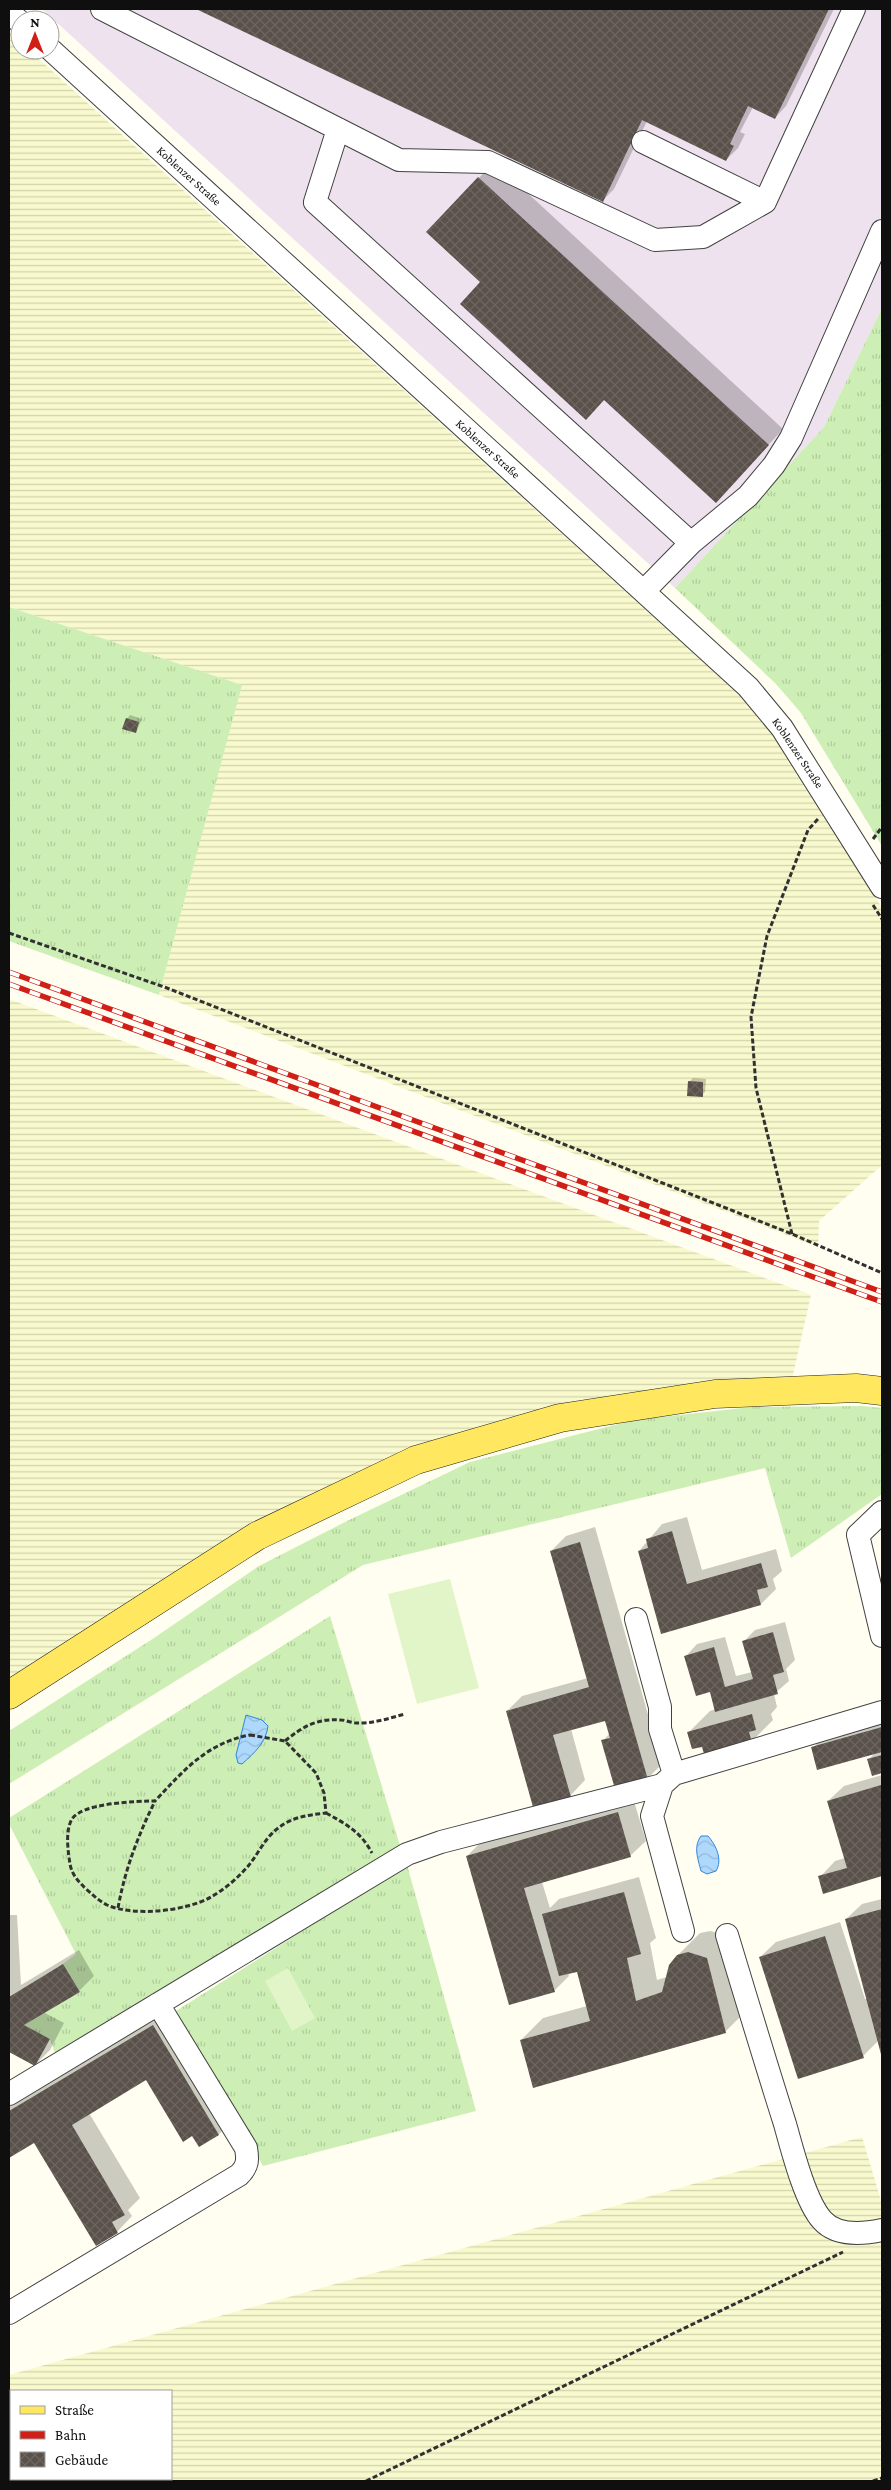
<svg xmlns="http://www.w3.org/2000/svg" width="891" height="2490" viewBox="0 0 891 2490" font-family="'Crimson Pro',serif">
<style>
.industrial{fill:#eee2ee}
.farmland{fill:url(#farmland-rules);fill-rule:evenodd}
.grass{fill:url(#grass-tufts)}
.pitch{fill:#e1f5c8}
.water{fill:url(#water-waves);stroke:#2d86dc}
.shadow{fill:#0003}
.building{fill:url(#building-cross-hatch)}
.lines{fill:none;stroke-linecap:round;stroke-linejoin:round}
.minor-casing{stroke:#424242;stroke-width:24}
.major-casing{stroke:#202020;stroke-width:29}
.path{stroke:#313131;stroke-width:3;stroke-dasharray:5 2.5;stroke-linecap:butt}
.minor{stroke:#fff;stroke-width:22}
.major{stroke:#ffe860;stroke-width:28}
.rail-casing{stroke:#cf1f16;stroke-width:5.5}
.rail{stroke:#fff;stroke-width:4;stroke-dasharray:11;stroke-linecap:butt}
.labels{text-anchor:middle;dominant-baseline:central;stroke-width:5;stroke-linejoin:round;paint-order:stroke}
.street-label{font-size:12px;fill:#0f0f0f;stroke:#fff}
</style>
<defs>
<pattern id="farmland-rules" width="6" height="5" patternUnits="userSpaceOnUse" patternTransform="scale(1.25)"><rect width="6" height="5" fill="#f8f9cd"/><path d="M0 2.5h6" fill="none" stroke="#d3d4af"/></pattern>
<pattern id="grass-tufts" width="24" height="20" patternUnits="userSpaceOnUse" patternTransform="scale(1.25)"><rect width="24" height="20" fill="#cdefb5"/><path d="M3 7l-1-3M5 7V3M7 7l1-3M15 17l-1-3M17 17v-4M19 17l1-3" fill="none" stroke="#afcc9a"/></pattern>
<pattern id="water-waves" width="16" height="10" patternUnits="userSpaceOnUse" patternTransform="scale(1.25)"><rect width="16" height="10" fill="#afd8fd"/><path d="M0 5q4-4 8 0t8 0" fill="none" stroke="#95b8d8"/></pattern>
<pattern id="building-cross-hatch" width="8" height="8" patternUnits="userSpaceOnUse" patternTransform="scale(1.25)"><rect width="8" height="8" fill="#59514a"/><path d="M0 0l8 8M0 8l8-8" fill="none" stroke="#6c6560"/></pattern>
</defs>
<rect width="100%" height="100%" fill="#fffef0"/>
<path class="industrial" d="M 42,9 L 882,9 L 882,308 L 824,427 L 675,588 Z"/>
<path class="farmland" d="M 9,31 L 20,42 L 20,50 L 29,50 L 747,702 L 774,730 L 882,908 L 882,1165 L 819,1221 L 818,1247 L 159,995 L 241,685 L 9,607 Z
M 9,999 L 811,1295 L 792,1379 L 415,1447 L 9,1680 Z
M 862,2137 L 882,2204 L 882,2481 L 9,2481 L 9,2375 ZM 11,2391 L 171,2391 L 171,2479 L 11,2479 Z"/>
<path class="grass" d="M 882,308 L 882,846 L 801,713 L 776,684 L 675,588 L 824,427 Z
M 9,607 L 242,685 L 159,995 L 9,941 Z
M 863,1406 L 882,1408 L 882,1494 L 791,1558 L 765,1468 L 363,1565 L 9,1784 L 9,1731 L 154,1638 L 259,1566 L 347,1521 L 470,1462 L 634,1420 L 752,1407 Z
M 330,1616 L 401,1849 L 56,2056 L 50,2039 L 24,2025 L 80,1992 L 63,1964 L 76,1954 L 9,1824 L 9,1818 Z
M 407,1865 L 476,2111 L 263,2166 L 176,2011 Z"/>
<path class="pitch" d="M 450,1579 L 479,1688 L 417,1704 L 388,1594 Z
M 288,1968 L 315,2018 L 292,2031 L 265,1981 Z"/>
<path class="water" d="M 246,1715 L 262,1720 L 268,1726 C 266,1743 254,1753 242,1764 L 238,1763 L 236,1755 Z
M 701,1836 L 708,1836 C 716,1845 723,1860 716,1871 L 707,1874 L 701,1871 C 698,1859 693,1847 701,1836 Z"/>
<path class="shadow" d="M 199,9 L 834,9 L 786,106 L 775,118 L 753,107 L 740,132 L 745,134 L 738,148 L 726,160 L 647,121 L 614,189 L 603,200 Z
M 494,162 L 783,429 L 731,486 L 605,399 L 586,418 L 482,282 L 428,232 Z
M 130,715 L 142,719 L 136,732 L 127,719 Z
M 693,1078 L 706,1079 L 705,1092 L 702,1095 L 689,1082 Z
M 687,1517 L 702,1570 L 776,1549 L 782,1571 L 773,1579 L 776,1589 L 761,1604 L 662,1632 L 639,1551 L 662,1524 Z
M 595,1527 L 662,1764 L 647,1779 L 603,1741 L 610,1733 L 606,1719 L 571,1729 L 585,1780 L 570,1796 L 507,1711 L 522,1696 L 588,1678 L 551,1551 L 566,1536 Z
M 785,1622 L 795,1660 L 786,1669 L 789,1681 L 774,1694 L 777,1707 L 771,1714 L 773,1720 L 751,1742 L 702,1745 L 688,1733 L 710,1711 L 716,1709 L 710,1691 L 686,1656 L 697,1644 L 725,1637 L 736,1676 L 752,1672 L 743,1642 L 755,1630 Z
M 882,1720 L 882,1771 L 873,1774 L 868,1760 L 876,1752 L 813,1748 L 824,1736 Z
M 882,1775 L 882,1875 L 824,1892 L 820,1877 L 835,1861 L 845,1858 L 828,1801 L 844,1786 Z
M 633,1798 L 646,1841 L 630,1856 L 542,1882 L 550,1908 L 559,1899 L 639,1877 L 656,1938 L 650,1943 L 657,1980 L 667,1977 L 678,1955 L 700,1933 L 710,1931 L 729,1936 L 747,2010 L 725,2032 L 521,2040 L 543,2018 L 587,2006 L 581,1969 L 568,1973 L 569,1976 L 554,1991 L 467,1856 L 482,1841 Z
M 882,1899 L 882,2055 L 878,2041 L 863,2056 L 760,1957 L 776,1942 L 840,1922 L 865,1999 L 867,1999 L 846,1919 L 862,1904 Z
M 9,1915 L 17,1915 L 21,1985 L 79,1950 L 94,1976 L 79,1991 L 43,2012 L 64,2023 L 50,2050 L 35,2065 L 9,2051 Z
M 169,2011 L 234,2119 L 219,2134 L 193,2134 L 146,2079 L 89,2113 L 140,2198 L 128,2210 L 132,2216 L 117,2232 L 96,2244 L 35,2141 L 9,2157 L 9,2106 Z"/>
<path class="building" d="M 196,9 L 829,9 L 775,119 L 748,106 L 730,144 L 734,146 L 726,161 L 642,120 L 603,202 Z
M 478,177 L 769,445 L 716,503 L 604,400 L 586,420 L 460,304 L 480,282 L 426,232 Z
M 126,718 L 139,722 L 136,733 L 122,729 Z
M 688,1081 L 703,1082 L 703,1097 L 687,1096 Z
M 672,1531 L 687,1584 L 761,1563 L 768,1587 L 757,1590 L 761,1605 L 661,1634 L 638,1551 L 648,1548 L 646,1539 Z
M 580,1542 L 648,1780 L 615,1789 L 601,1740 L 610,1738 L 605,1721 L 553,1735 L 571,1797 L 533,1807 L 506,1711 L 589,1687 L 550,1551 Z
M 773,1632 L 784,1672 L 773,1675 L 778,1694 L 715,1712 L 710,1692 L 696,1696 L 684,1656 L 714,1647 L 725,1687 L 753,1679 L 742,1641 Z
M 752,1714 L 756,1730 L 749,1732 L 752,1743 L 705,1757 L 702,1747 L 692,1749 L 687,1732 Z
M 882,1727 L 882,1752 L 817,1770 L 811,1747 Z
M 882,1755 L 882,1773 L 872,1776 L 867,1759 Z
M 881,1785 L 882,1876 L 823,1894 L 818,1876 L 847,1868 L 827,1801 Z
M 618,1812 L 631,1857 L 524,1888 L 555,1992 L 509,2005 L 466,1856 Z
M 624,1892 L 641,1954 L 627,1958 L 636,2001 L 662,1992 L 669,1965 L 677,1955 L 688,1952 L 707,1958 L 726,2033 L 533,2088 L 520,2040 L 590,2021 L 577,1972 L 559,1976 L 542,1914 Z
M 882,1909 L 882,2058 L 845,1919 Z
M 825,1936 L 864,2058 L 798,2079 L 759,1957 Z
M 63,1964 L 80,1992 L 24,2025 L 50,2039 L 35,2066 L 9,2052 L 9,1997 Z
M 153,2025 L 219,2135 L 199,2147 L 192,2136 L 183,2142 L 146,2080 L 72,2125 L 125,2215 L 112,2222 L 118,2233 L 96,2246 L 34,2143 L 9,2158 L 9,2111 Z"/>
<g class="lines">
<defs>
<path id="minor" d="M 102,9 L 399,160 L 488,162 L 655,240 L 703,237 L 765,202 L 643,142
M 9,12 L 20,22
M 50,49 L 748,687 L 782,728 L 882,887
M 338,129 L 315,202 L 691,543 L 644,591
M 765,202 L 854,9
M 691,543 L 748,496 L 774,465 L 791,438 L 882,231
M 882,1512 L 858,1535 L 882,1636
M 636,1619 L 660,1707 L 660,1729 L 674,1774
M 662,1785 L 652,1816 L 683,1931
M 727,1935 C 746,1998 765,2061 785,2124 C 792,2149 805,2201 822,2220 C 836,2236 863,2234 882,2230
M 9,2094 L 407,1854 L 441,1842 L 662,1785 L 674,1774 L 882,1712
M 9,2313 L 239,2175 C 248,2166 248,2160 246,2148 L 158,2004"/>
<path id="major" d="M 9,1695 L 257,1536 L 416,1460 L 560,1418 L 715,1394 L 856,1388 L 882,1391"/>
</defs>
<use href="#minor" class="minor-casing"/>
<use href="#major" class="major-casing"/>
<path class="path" d="M 873,839 L 882,827
M 873,905 L 882,919
M 9,933 L 167,988 L 792,1234 L 882,1273
M 792,1234 L 756,1088 L 751,1017 L 767,936 L 808,830 L 818,819
M 250,1735 L 285,1741 L 316,1773 L 324,1793 L 326,1813 C 308,1815 291,1817 277,1829 C 265,1838 258,1854 249,1865 C 239,1877 225,1889 211,1897 C 186,1911 134,1917 107,1905 C 99,1901 93,1895 86,1889 C 78,1881 72,1875 70,1864 C 68,1851 65,1831 72,1819 C 82,1803 137,1801 155,1801 C 184,1770 207,1743 250,1735 Z
M 285,1741 C 302,1727 317,1718 341,1720 C 346,1720 351,1723 356,1723 C 372,1724 390,1718 405,1714
M 326,1813 C 346,1824 361,1832 372,1853
M 118,1908 C 125,1869 138,1836 155,1801
M 366,2481 L 843,2252
M 873,2481 L 882,2478"/>
<use href="#minor" class="minor"/>
<use href="#major" class="major"/>
<defs>
<path id="rail" d="M 9,972 L 882,1292
M 9,984 L 882,1302"/>
</defs>
<use href="#rail" class="rail-casing"/>
<use href="#rail" class="rail"/>
</g>
<g class="labels">
<g class="street-label">
<text transform="translate(189 176) rotate(42)">Koblenzer Straße</text>
<text transform="translate(488 449) rotate(42)">Koblenzer Straße</text>
<text transform="translate(798 753) rotate(56)">Koblenzer Straße</text>
</g>
</g>
<rect width="891" height="2490" fill="none" stroke="#0f0f0f" stroke-width="20"/>
<rect x="10" y="2390" width="162" height="90" fill="#ffffff" stroke="#9f9f9f"/>
<rect x="20" y="2406" width="25" height="8" fill="#ffe860" stroke="#9f9f9f"/>
<text x="55" y="2415" font-size="15" fill="#0f0f0f">Straße</text>
<rect x="20" y="2431" width="25" height="8" fill="#cf1f16" stroke="#9f9f9f"/>
<text x="55" y="2440" font-size="15" fill="#0f0f0f">Bahn</text>
<rect x="20" y="2452" width="25" height="15" fill="url(#building-cross-hatch)" stroke="#9f9f9f"/>
<text x="55" y="2465" font-size="15" fill="#0f0f0f">Gebäude</text>
<g transform="translate(35 35)"><circle r="24" fill="#ffffff" stroke="#9f9f9f"/>
<path d="M0-4L9 19L0 12L-9 19Z" fill="#cf1f16"/>
<text y="-8" font-size="14" font-weight="bold" text-anchor="middle" fill="#0f0f0f">N</text>
</g>
</svg>
